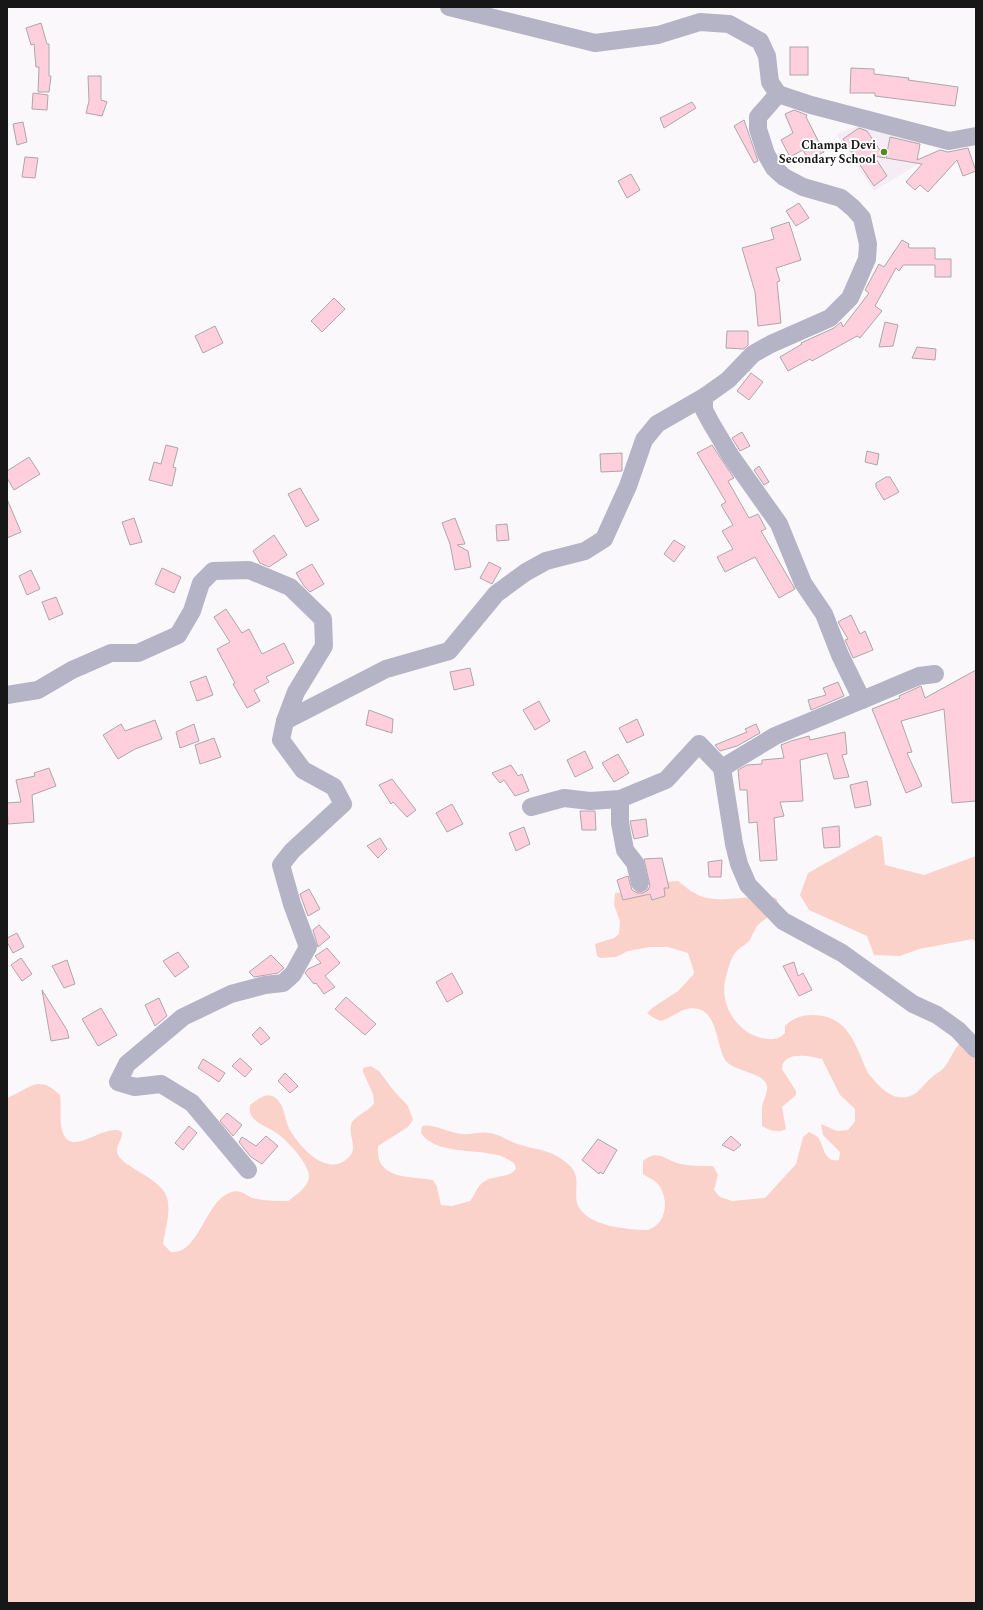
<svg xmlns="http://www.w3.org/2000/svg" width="983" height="1610" font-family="Spectral,serif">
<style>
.built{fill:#f5ecf5}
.green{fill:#fbd2ca}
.building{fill:#ffcfde;stroke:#aca7a8}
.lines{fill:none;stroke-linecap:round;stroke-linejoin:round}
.minor{stroke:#b5b3c6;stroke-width:18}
.poi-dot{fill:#558b24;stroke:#fff;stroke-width:1.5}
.labels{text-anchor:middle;stroke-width:4;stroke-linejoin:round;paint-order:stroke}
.poi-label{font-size:12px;font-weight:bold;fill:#181718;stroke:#fff;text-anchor:end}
</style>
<rect width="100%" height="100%" fill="#fbf8fb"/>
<polygon class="built" points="864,124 921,140 918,164 874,191 836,134"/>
<g class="green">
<polygon points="876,835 882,837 885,865 924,875 976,856 976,944 973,939 919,949 900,956 874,955 867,936 809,910 800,895 808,873"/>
<path d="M678,881C687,888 696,896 707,898C730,902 753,894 776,898L779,905C775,913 766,918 759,924C754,929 753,934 750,940C746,945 740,947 736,952C731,957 728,970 726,977C718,1003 737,1033 762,1038C771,1040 778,1040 785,1033V1026C793,1018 801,1015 812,1015C849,1015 855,1045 868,1073C880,1088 896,1106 916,1093C922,1088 926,1082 932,1077C937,1073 942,1071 946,1065C951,1058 953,1051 959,1044L976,1043V1603H7V1098C31,1088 38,1074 60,1095C62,1106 59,1119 62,1130C70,1161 105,1121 122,1132C123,1139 116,1145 117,1152C120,1168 166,1178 168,1202C170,1215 165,1231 163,1244L171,1252C198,1255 205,1203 229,1193C241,1187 247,1198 257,1199C268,1201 278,1201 288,1201C296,1195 307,1188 309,1178C311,1165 285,1138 275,1132C264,1125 247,1121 250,1105C256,1101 265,1093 272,1096C285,1101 284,1119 290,1130C300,1147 326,1177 347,1159C360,1148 348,1138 351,1125C353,1116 369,1112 374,1103L373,1094L363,1072V1068L371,1066L379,1071L393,1090L408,1106L413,1120L408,1127L378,1146C375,1180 409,1176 433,1180L437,1187L441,1205L452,1206L470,1201C476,1194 476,1186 485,1181C494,1175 512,1178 516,1168L514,1163C509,1160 503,1156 497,1155C475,1149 434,1154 421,1133L422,1126C432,1123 450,1133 462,1134C471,1135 480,1131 490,1133C498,1134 507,1140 515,1143C536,1151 552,1148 570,1166C581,1176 574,1190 577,1203C584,1226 628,1230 648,1230C666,1224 669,1202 660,1187C657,1181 649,1178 643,1174V1161C659,1148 665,1161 681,1164C691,1166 702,1166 713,1166L718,1175L714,1190L720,1197L732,1201L765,1198L796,1164L803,1137L809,1132L818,1137C824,1146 824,1163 839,1160L840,1152L823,1135L821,1124L837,1131L848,1130L855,1121V1109L840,1095L822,1059C812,1056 782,1050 782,1069L796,1091V1095L782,1107L786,1129C778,1134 769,1130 762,1126C762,1120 762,1113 762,1107C763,1100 768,1093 767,1086C764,1072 735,1072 726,1061C717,1050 718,1013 698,1009C683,1005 673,1018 661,1021L654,1018L647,1013L652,1008L678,991L693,975L694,972L688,953L668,947H650L628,951L616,957L600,958L597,956L595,944L614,938L619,934L620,921L614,905L615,893L641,890L663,882Z"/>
</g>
<g class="building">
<polygon points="41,23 47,44 49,44 49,76 51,76 49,92 38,92 39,67 36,67 34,44 31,45 26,28"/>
<rect x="790" y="47" width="18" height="28"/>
<polygon points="851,68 874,69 874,74 909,78 908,80 958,87 955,106 875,96 875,93 850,93"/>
<polygon points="88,76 101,76 101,100 107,102 102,116 86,113 89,101"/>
<polygon points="33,93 48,95 47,110 32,109"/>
<polygon points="692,102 696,108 664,128 660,118"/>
<polygon points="794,110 807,115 806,117 824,152 808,160 803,150 790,157 781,140 793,133 785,114"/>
<polygon points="744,120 758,161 754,163 734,126"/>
<polygon points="23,122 27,142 17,145 13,124"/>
<polygon points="859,128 867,131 885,158 874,156 887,176 874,186 843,139"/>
<polygon points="890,137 920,144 917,160 940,150 948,152 968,148 976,171 963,176 957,160 928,192 920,185 915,190 906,182 922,164 886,158"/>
<polygon points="25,157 38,158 35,178 22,177"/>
<polygon points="631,174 640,190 627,198 618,181"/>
<polygon points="799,203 809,218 796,226 786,211"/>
<polygon points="789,222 801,260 776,268 780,281 777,282 781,323 758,326 755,292 742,248 774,239 771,228"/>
<polygon points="902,240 909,244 908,247 910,248 935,248 935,259 951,259 951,277 935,277 935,265 903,265 899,271 896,268 875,306 882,311 860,338 857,336 812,361 810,359 788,371 780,357 802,344 801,343 834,328 841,322 843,327 869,293 865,290 879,264 884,267"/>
<polygon points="334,298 345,309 322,332 311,321"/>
<polygon points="885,322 898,325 893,346 879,347"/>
<polygon points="215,326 223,343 203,353 195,336"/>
<polygon points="727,331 748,331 748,345 744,349 726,348"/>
<polygon points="917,347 936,349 935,360 912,358"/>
<polygon points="751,373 763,382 749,400 737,391"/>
<polygon points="742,432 750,446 740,451 732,438"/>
<polygon points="166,445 178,448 173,467 176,468 172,486 149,480 154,462 161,464"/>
<polygon points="712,445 734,478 728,481 749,518 758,514 766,529 761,531 795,589 779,598 755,557 725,572 717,557 733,549 722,531 733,525 721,505 726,502 697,453"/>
<polygon points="867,451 879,454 877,465 865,462"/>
<polygon points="622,453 622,471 601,472 600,454"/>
<polygon points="29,457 40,474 14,490 7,478 7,471"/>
<polygon points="759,466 769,482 764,485 754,470"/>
<polygon points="886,477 890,477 899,492 884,500 876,487 876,483"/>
<polygon points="300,488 319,520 306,527 288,494"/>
<polygon points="7,499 21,532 7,538"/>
<polygon points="134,518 142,542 130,545 122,522"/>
<polygon points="455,518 465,544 457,545 468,551 471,567 455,570 450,544 442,523"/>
<polygon points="507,524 509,540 497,541 496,525"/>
<polygon points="274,535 287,555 269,567 260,563 253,551"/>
<polygon points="674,540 685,547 674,562 664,554"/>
<polygon points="489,562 501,568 492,584 480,578"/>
<polygon points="312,564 324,584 310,592 304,586 296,573"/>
<polygon points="162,568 181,577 174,593 155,584"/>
<polygon points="31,570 40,589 27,595 19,576"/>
<polygon points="56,597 63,614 49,620 42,602"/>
<polygon points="226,609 242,633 249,629 262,654 284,643 294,663 266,677 269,682 254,690 260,701 247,708 233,684 235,683 217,649 230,642 214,617"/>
<polygon points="851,615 860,634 865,631 873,650 853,658 845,640 848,639 838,622"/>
<polygon points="470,668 474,685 454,690 450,672"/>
<polygon points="976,670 976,801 952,803 944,709 901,721 912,752 907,753 922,786 906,793 872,709 900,698 899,696 921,686 925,698"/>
<polygon points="206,676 213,695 197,701 190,682"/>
<polygon points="838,682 844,696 811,710 808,700 826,695 823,688"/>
<polygon points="539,701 550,721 535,730 523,710"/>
<polygon points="369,710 393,719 392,733 366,725"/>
<polygon points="637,719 644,735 627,743 619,728"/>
<polygon points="155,720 162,739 135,749 118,759 103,735 121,724 125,731"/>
<polygon points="194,724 199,741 180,748 176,732"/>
<polygon points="756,724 760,733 737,746 720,751 715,745 747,732 745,729"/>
<polygon points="845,732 847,754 842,755 849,777 834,779 827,753 800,760 803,801 780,802 784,816 774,818 777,860 760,861 757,822 749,823 747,790 740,790 738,770 747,765 762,764 762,760 784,758 781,745 791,741 809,736 810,740"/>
<polygon points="214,738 221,757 200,764 195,745"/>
<polygon points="585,751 593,768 575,777 567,760"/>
<polygon points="618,754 629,773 614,782 602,763"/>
<polygon points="511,765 518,776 522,774 529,791 515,796 504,780 500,783 492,773"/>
<polygon points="49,768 56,786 32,795 34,822 8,824 7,803 21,802 16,780 35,776 34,773"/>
<polygon points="392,779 416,810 407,817 393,802 391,804 379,785"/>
<polygon points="867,781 871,805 855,808 850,785"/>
<polygon points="452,804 463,824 447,832 436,813"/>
<polygon points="580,811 595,811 596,830 582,830"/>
<polygon points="646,819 648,836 634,839 630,821"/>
<polygon points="839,826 840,847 824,848 822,828"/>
<polygon points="524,827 530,844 516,851 509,833"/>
<polygon points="380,838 387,849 378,858 367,846"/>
<polygon points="662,858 669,888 664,888 665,896 652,900 650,894 623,900 617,880 628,876 632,890 637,893 643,893 648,890 650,886 644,859"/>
<polygon points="722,860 721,877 709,877 708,862"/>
<polygon points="309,889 320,909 308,916 300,894"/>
<polygon points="319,925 330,937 318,947 313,930"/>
<polygon points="17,933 24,947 13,953 7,942 7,938"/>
<polygon points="327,948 340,963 325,976 335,987 324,994 316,983 314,984 305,973 308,969 321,963 315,956"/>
<polygon points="178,952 189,967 175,977 163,961"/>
<polygon points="271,955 284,968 278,973 254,977 249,972"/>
<polygon points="21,958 32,974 22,981 11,965"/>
<polygon points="67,960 75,984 64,988 52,966"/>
<polygon points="794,962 798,976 803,973 812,990 799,996 783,966"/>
<polygon points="452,973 463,993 447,1002 436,982"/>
<polygon points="42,990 67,1030 69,1038 51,1041"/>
<polygon points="346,997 376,1024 365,1035 335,1009"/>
<polygon points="159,998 167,1016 155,1026 145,1005"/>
<polygon points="101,1008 117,1035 98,1046 82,1019"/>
<polygon points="260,1027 270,1038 261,1045 252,1035"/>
<polygon points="240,1058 252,1069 245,1077 232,1066"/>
<polygon points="203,1059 225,1073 219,1082 198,1068"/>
<polygon points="285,1073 298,1086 290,1093 278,1081"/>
<polygon points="227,1113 242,1125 233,1136 220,1121"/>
<polygon points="189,1126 197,1133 183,1150 175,1143"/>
<polygon points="266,1136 278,1146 262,1164 251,1157 239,1142 242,1137 256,1146"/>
<polygon points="731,1136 741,1145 734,1151 722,1145"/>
<polygon points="598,1139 617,1150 603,1174 600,1172 599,1174 582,1160"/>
</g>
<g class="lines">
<g class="minor">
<polyline points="449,7 595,43 658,35 700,22 729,24 760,41 767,56 770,82 778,94 811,105 949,141 976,136"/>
<polyline points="704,397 704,410 711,423 730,455 779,524 803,583 824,614 840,655 862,700 919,676 935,674"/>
<polyline points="7,695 38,690 72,670 111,653 138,653 178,635 192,611 201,583 213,571 249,570 290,587 323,619 324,646 296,692 285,721 386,669 449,651 496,594 526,572 546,561 585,551 604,539 628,486 644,440 657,424 704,397 728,380 753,354 771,344 830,318 850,298 867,259 868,244 862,218 853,208 841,198 803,187 784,177 774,168 766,154 758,129 758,117 778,94"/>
<polyline points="862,700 775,736 722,768 734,844 739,864 748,885 783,921 842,953 913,1004 937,1015 958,1030 976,1049"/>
<polyline points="620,799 620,823 625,850 635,863 640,883"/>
<polyline points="531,807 564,798 590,801 620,799 666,780 699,744 722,768"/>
<polyline points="248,1170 192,1103 161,1084 135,1087 118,1082 127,1064 183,1017 231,994 265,985 283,983 293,974 308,947 292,904 281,865 292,851 343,804 334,787 303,770 281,740 285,721"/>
</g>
</g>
<circle class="poi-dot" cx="884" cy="152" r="4"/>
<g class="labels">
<g class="poi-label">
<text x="876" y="149">Champa Devi<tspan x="876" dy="14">Secondary School</tspan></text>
</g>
</g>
<rect width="983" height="1610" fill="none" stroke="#181718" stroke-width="16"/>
</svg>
